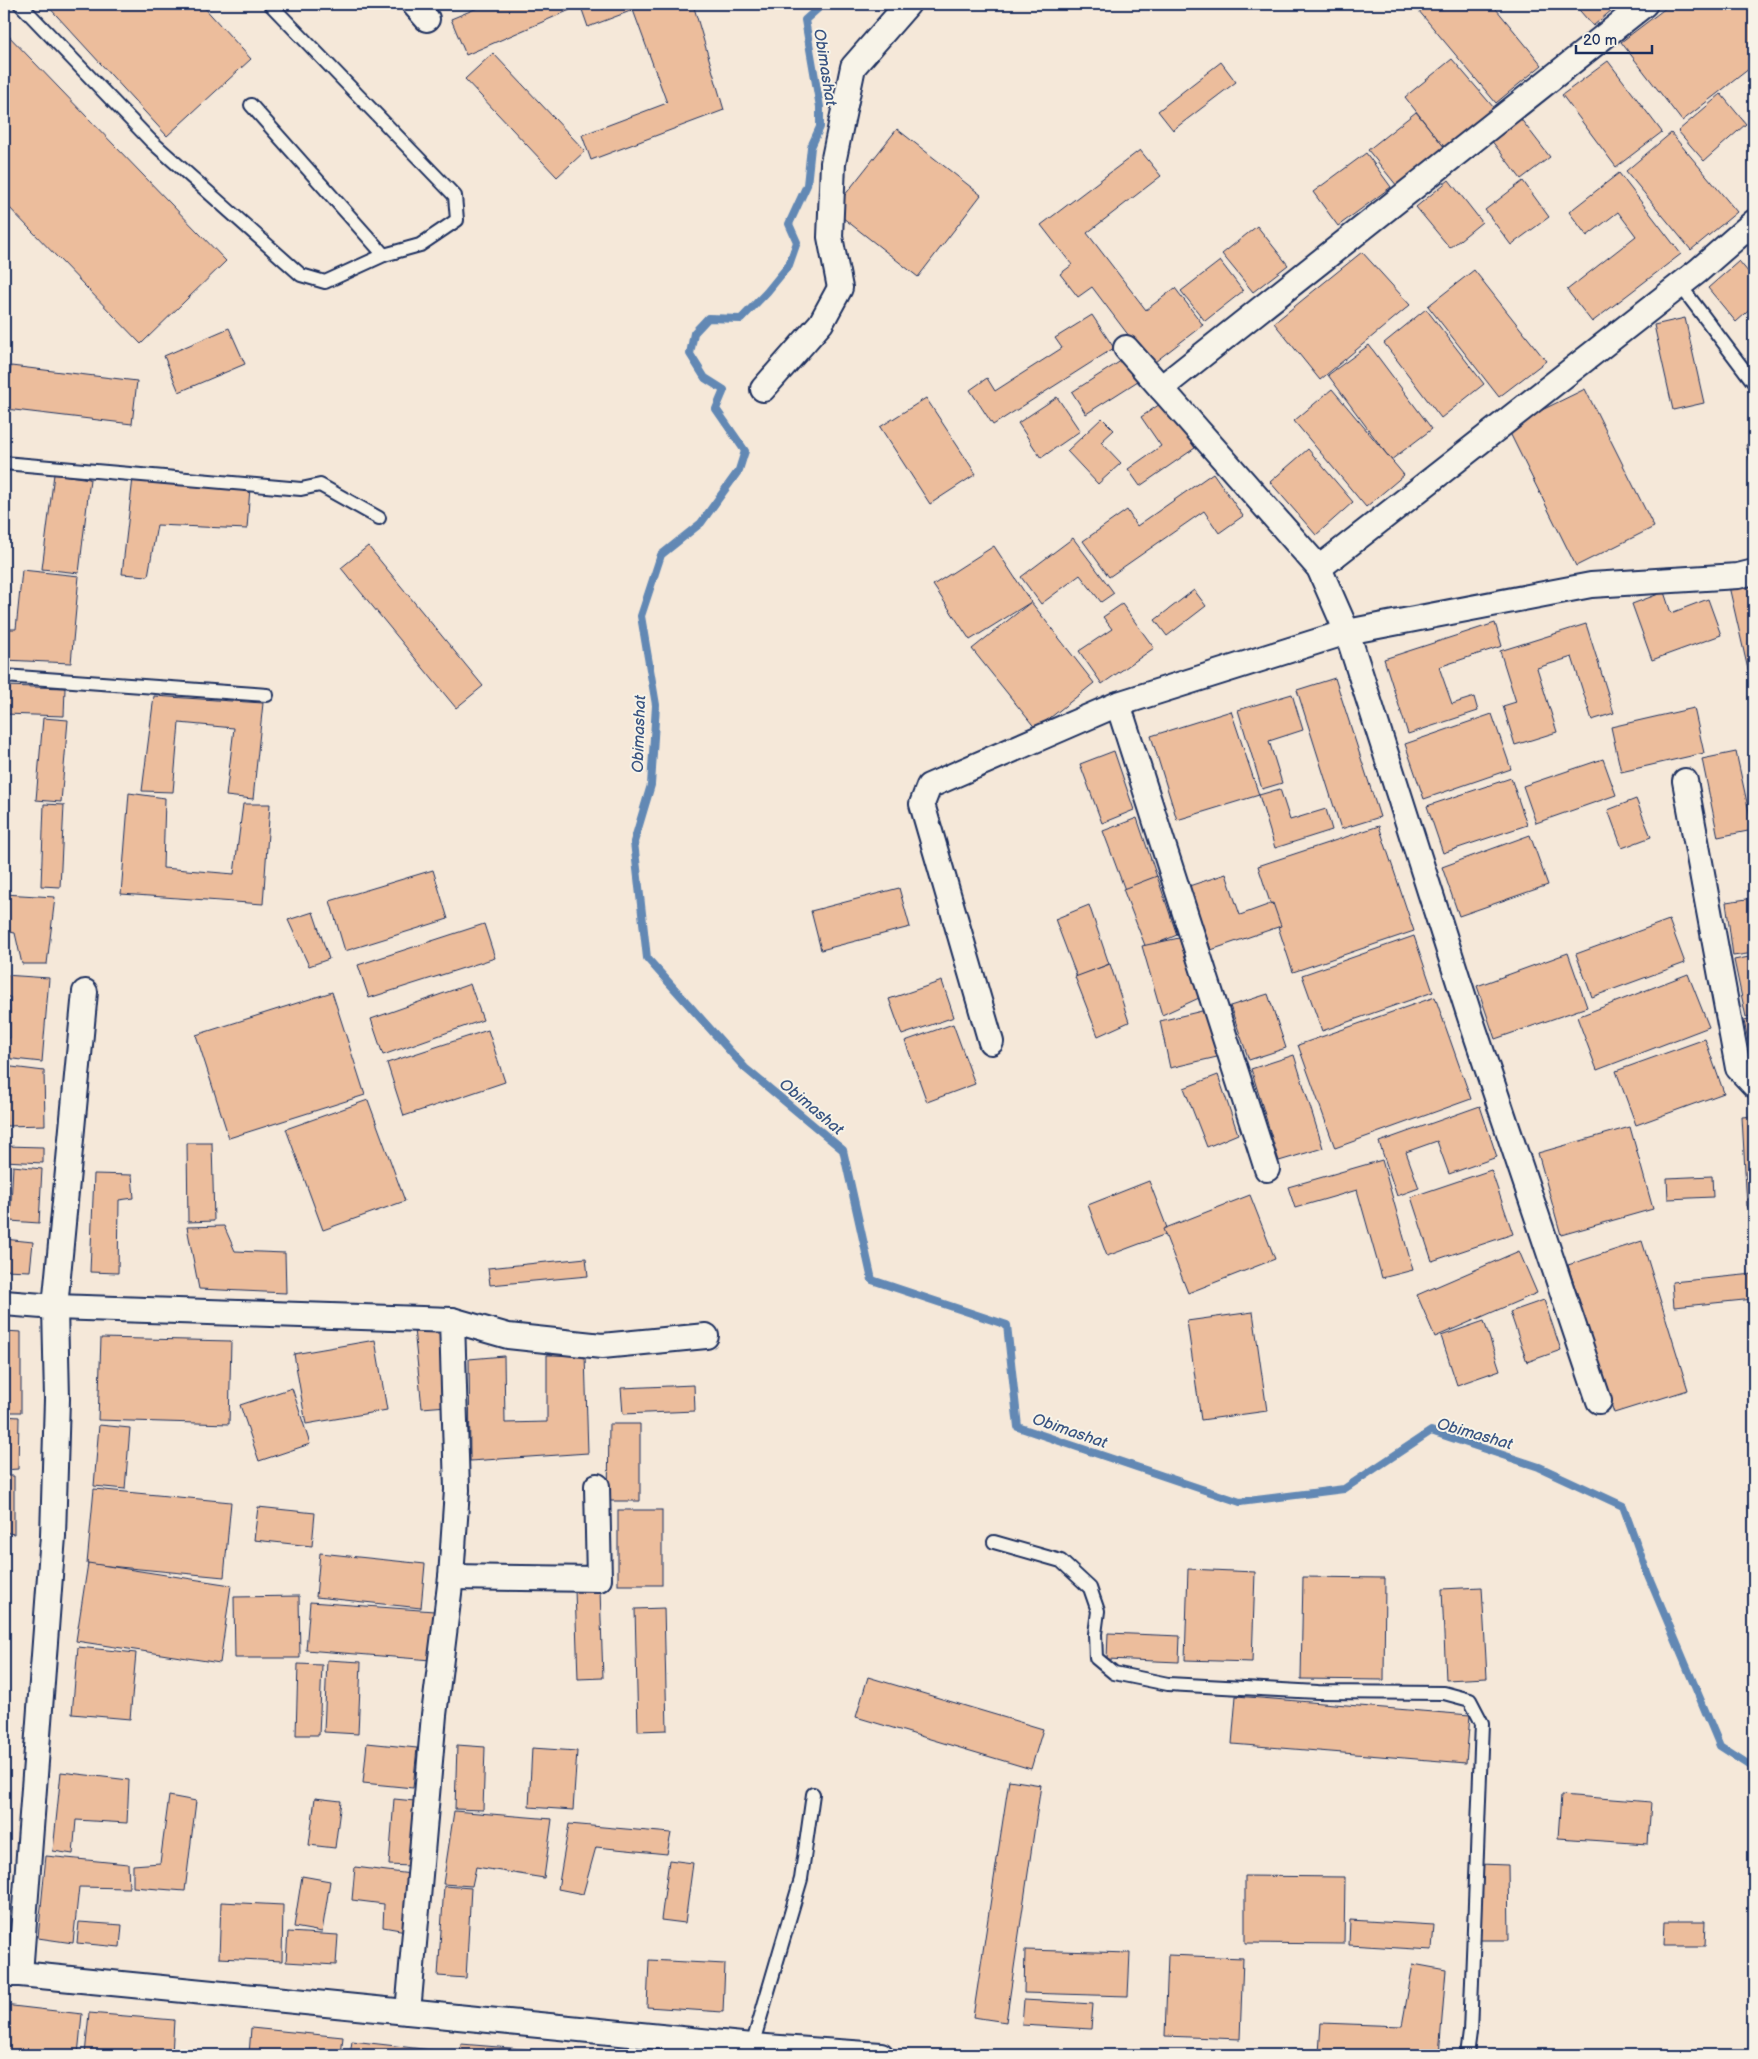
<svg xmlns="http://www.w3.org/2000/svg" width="1758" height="2059" font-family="'Balsamiq Sans',sans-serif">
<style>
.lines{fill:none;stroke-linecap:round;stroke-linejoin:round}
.stream{stroke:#6288b4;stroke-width:8}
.building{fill:#ecbd9c;stroke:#1b2f5e}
.lane-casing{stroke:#1b2f5e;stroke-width:16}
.street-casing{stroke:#1b2f5e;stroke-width:28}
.lane{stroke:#f7f3e8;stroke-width:12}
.street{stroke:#f7f3e8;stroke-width:24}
.labels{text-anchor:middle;stroke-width:4;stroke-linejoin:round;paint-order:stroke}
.water-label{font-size:16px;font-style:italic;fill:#395482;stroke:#f7f3e8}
</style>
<rect width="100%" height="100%" fill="#f5e8d9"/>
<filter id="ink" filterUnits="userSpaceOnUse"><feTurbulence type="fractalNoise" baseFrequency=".02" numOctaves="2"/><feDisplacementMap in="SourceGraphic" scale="10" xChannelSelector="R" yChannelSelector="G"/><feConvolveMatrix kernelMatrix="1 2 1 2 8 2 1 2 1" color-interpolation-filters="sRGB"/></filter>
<g filter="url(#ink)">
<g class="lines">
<polyline class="stream" points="823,4 805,20 820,107 820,127 811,147 807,185 789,224 797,242 789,265 767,292 741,319 708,318 694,333 690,354 705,378 724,390 716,409 745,451 739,470 701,523 661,555 641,616 656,705 651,785 634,842 647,958 745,1068 843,1150 872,1280 1007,1325 1018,1427 1240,1502 1344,1489 1431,1431 1539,1467 1623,1506 1648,1575 1720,1746 1754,1768"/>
</g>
<g class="building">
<polygon points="46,4 201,4 251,59 167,136"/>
<polygon points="487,4 568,4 570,10 466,55 451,19"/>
<polygon points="580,4 693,4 724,110 591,160 582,135 667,103 633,10 588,27"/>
<polygon points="1413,4 1492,4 1542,65 1496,103"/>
<polygon points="1574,4 1619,4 1593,26"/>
<polygon points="1671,4 1747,4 1754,14 1754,65 1682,121 1621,42"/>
<polygon points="4,31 226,261 141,344 4,202"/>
<polygon points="493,53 585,151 557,177 465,79"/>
<polygon points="1452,59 1494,108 1447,151 1405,97"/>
<polygon points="1608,61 1662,132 1616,167 1562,95"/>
<polygon points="1221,62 1236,82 1173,130 1158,111"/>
<polygon points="1721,94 1746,124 1704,161 1678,131"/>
<polygon points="1416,112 1445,148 1397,186 1368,150"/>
<polygon points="1520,118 1550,157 1521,179 1491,140"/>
<polygon points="897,129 981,195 918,277 833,210"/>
<polygon points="1671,133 1737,212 1691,250 1626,171"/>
<polygon points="1140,150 1161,176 1087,233 1146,310 1175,288 1203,325 1151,365 1092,287 1078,297 1060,274 1072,265 1041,225"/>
<polygon points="1366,153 1391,187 1338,226 1313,192"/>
<polygon points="1619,173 1681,254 1592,322 1567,290 1636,236 1618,212 1587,236 1569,212"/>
<polygon points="1449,180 1482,222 1450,248 1416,207"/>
<polygon points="1523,181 1549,217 1511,245 1485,210"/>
<polygon points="1257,226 1288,265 1253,292 1222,254"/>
<polygon points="1362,252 1410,305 1320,380 1274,323"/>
<polygon points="1220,261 1243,291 1205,321 1181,291"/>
<polygon points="1739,261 1754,279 1754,306 1736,322 1708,288"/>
<polygon points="1474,270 1546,361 1499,397 1428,306"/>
<polygon points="1426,309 1484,384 1441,418 1384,343"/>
<polygon points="1092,315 1114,348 993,425 970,390 987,378 995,391 1062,348 1055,338"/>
<polygon points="1685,318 1704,403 1673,410 1654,325"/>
<polygon points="229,328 245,364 179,392 164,356"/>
<polygon points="1369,345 1432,429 1391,460 1328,375"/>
<polygon points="1124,359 1138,381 1086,414 1072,392"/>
<polygon points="11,366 137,381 132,424 6,409"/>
<polygon points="1332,389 1404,475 1366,507 1294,421"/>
<polygon points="1585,389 1654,527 1576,566 1507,427"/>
<polygon points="1057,397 1080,431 1041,458 1018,423"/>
<polygon points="926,398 976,474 930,504 880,427"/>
<polygon points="1163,402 1195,448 1140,486 1128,469 1161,446 1141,417"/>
<polygon points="1102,418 1114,430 1101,442 1121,463 1098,484 1067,451"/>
<polygon points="1754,440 1754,477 1746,445"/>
<polygon points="1308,449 1353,502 1316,535 1270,482"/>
<polygon points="1213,473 1243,516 1219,533 1204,511 1109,577 1083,541 1127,510 1137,526"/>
<polygon points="54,474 90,479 79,573 42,569"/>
<polygon points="133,478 250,487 247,529 157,525 148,576 122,574"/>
<polygon points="1073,538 1114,593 1101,602 1080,575 1041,604 1021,577"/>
<polygon points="368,546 483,686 456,708 341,568"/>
<polygon points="994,546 1031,602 970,640 933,585"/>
<polygon points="22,570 79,576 71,663 4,660 4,629 16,629"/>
<polygon points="1754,577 1754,686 1752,687 1728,582"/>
<polygon points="1194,590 1206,606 1167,636 1155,620"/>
<polygon points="1664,592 1671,613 1708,599 1721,635 1652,660 1632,604"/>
<polygon points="1031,602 1094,683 1036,729 972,649"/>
<polygon points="1122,604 1154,648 1102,684 1079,651 1112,629 1103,617"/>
<polygon points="1495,623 1502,646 1439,667 1452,704 1474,697 1478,711 1408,734 1384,659"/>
<polygon points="1586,624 1614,713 1592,720 1572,657 1537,668 1557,732 1515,745 1503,706 1516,702 1500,651"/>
<polygon points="1335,678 1380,817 1341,829 1297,690"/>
<polygon points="4,686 65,688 64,716 4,714"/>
<polygon points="1292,694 1303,730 1269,741 1282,783 1262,789 1238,710"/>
<polygon points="154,696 263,703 253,799 226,796 234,728 179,723 173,792 142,791"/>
<polygon points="1694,708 1704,753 1621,772 1611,727"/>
<polygon points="1231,711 1259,795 1177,820 1151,736"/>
<polygon points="1492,714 1511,769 1424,799 1405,744"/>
<polygon points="43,718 68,720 61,802 36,800"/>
<polygon points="1114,751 1134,810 1102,823 1080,764"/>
<polygon points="1736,752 1753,830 1718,837 1702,759"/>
<polygon points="1603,759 1616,795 1536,823 1523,786"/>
<polygon points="1511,778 1527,825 1443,853 1427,806"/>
<polygon points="1280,789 1290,820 1326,809 1332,830 1275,848 1259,795"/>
<polygon points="129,793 165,798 163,868 234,874 243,804 270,804 263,904 121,894"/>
<polygon points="1636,799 1651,837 1622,848 1608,810"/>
<polygon points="44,804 64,805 60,887 41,886"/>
<polygon points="1137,818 1157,877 1125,890 1103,831"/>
<polygon points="1379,826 1414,931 1293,972 1258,866"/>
<polygon points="1530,835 1548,885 1459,916 1442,867"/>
<polygon points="433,870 448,919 345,951 330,901"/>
<polygon points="1226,874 1240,915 1273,903 1281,926 1211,950 1189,886"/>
<polygon points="1157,876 1177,935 1146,948 1123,889"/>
<polygon points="899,888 910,927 821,950 811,911"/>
<polygon points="4,894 55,897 47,964 22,964 15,933 4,931"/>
<polygon points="1754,898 1754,953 1733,956 1726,902"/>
<polygon points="1089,905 1109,964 1077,977 1055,919"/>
<polygon points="313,912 329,959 309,966 288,920"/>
<polygon points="1669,920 1685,963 1592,997 1576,954"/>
<polygon points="484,924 495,958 369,998 358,965"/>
<polygon points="1414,936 1433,992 1322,1031 1302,975"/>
<polygon points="1179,938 1199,998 1162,1015 1142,946"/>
<polygon points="1568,953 1587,1007 1495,1039 1477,986"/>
<polygon points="1754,956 1754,1016 1746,1017 1734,960"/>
<polygon points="1110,964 1129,1022 1098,1036 1075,977"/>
<polygon points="1688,974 1709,1027 1597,1070 1577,1017"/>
<polygon points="4,975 49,978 42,1062 4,1058 4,1038 10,1038 10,997 4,997"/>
<polygon points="942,981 954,1017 902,1035 889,999"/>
<polygon points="470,984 483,1020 383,1055 371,1019"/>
<polygon points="332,992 365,1095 229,1138 196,1035"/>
<polygon points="1268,994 1286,1048 1249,1060 1230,1006"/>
<polygon points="1435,997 1471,1099 1335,1148 1298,1045"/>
<polygon points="1206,1010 1217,1057 1170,1068 1160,1021"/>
<polygon points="1754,1019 1754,1069 1744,1021"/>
<polygon points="953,1024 975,1084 927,1102 905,1041"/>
<polygon points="488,1030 505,1082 404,1116 387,1063"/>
<polygon points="1705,1039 1724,1093 1636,1125 1616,1071"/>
<polygon points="1294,1055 1323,1148 1279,1161 1251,1069"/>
<polygon points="4,1066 44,1071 45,1125 6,1126"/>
<polygon points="1218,1075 1238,1134 1207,1147 1184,1088"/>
<polygon points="368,1100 405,1201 323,1230 286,1129"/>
<polygon points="1480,1106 1497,1157 1449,1174 1437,1141 1406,1152 1419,1188 1397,1196 1379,1142"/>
<polygon points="1754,1116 1754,1207 1747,1207 1742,1117"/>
<polygon points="1630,1127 1653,1209 1561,1235 1538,1153"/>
<polygon points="187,1143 212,1143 214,1221 188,1222"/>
<polygon points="4,1146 43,1147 43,1163 4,1161"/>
<polygon points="1382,1160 1413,1270 1382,1278 1357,1190 1295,1208 1288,1187"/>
<polygon points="13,1166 42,1169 39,1223 10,1221"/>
<polygon points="1491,1170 1513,1234 1432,1261 1411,1197"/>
<polygon points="94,1174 132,1175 134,1198 119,1200 118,1273 90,1272"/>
<polygon points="1712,1176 1713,1197 1668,1199 1667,1178"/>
<polygon points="1149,1181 1169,1233 1107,1256 1088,1205"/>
<polygon points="1250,1195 1275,1259 1188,1293 1163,1229"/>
<polygon points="224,1226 235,1251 285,1253 286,1293 199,1289 187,1227"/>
<polygon points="4,1239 33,1242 30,1271 4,1270"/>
<polygon points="1642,1241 1688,1390 1614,1413 1568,1265"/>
<polygon points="1519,1251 1537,1293 1435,1337 1417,1295"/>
<polygon points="586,1258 588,1276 490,1285 488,1268"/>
<polygon points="1754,1274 1754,1299 1674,1307 1672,1282"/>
<polygon points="1544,1300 1561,1350 1527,1362 1510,1312"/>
<polygon points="1253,1312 1267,1411 1201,1420 1187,1321"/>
<polygon points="1484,1321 1500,1370 1457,1385 1441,1336"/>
<polygon points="440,1326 447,1406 422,1408 414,1329"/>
<polygon points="4,1331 21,1332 21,1412 4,1412"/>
<polygon points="101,1338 231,1341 229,1424 98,1420"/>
<polygon points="375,1340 387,1410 306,1424 294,1354"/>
<polygon points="547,1355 585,1355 588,1453 470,1461 469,1359 504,1356 505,1423 547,1422"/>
<polygon points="694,1385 695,1411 623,1414 621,1388"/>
<polygon points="292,1388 310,1444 259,1461 240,1405"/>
<polygon points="4,1416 19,1417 18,1469 4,1470"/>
<polygon points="609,1424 640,1424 640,1501 608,1501"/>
<polygon points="99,1425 130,1428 125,1489 94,1486"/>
<polygon points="4,1476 14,1476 14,1534 4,1532"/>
<polygon points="94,1489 231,1502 224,1577 87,1564"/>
<polygon points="258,1507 315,1513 312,1546 254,1540"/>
<rect x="618" y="1510" width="44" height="75"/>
<polygon points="4,1534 6,1534 7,1598 4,1598"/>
<polygon points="320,1553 425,1564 421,1608 316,1597"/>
<polygon points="88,1563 231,1585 220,1663 76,1641"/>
<polygon points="1188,1569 1255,1572 1252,1662 1185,1660"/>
<polygon points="1303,1577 1385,1578 1384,1680 1301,1679"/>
<polygon points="1482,1587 1487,1678 1446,1680 1442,1589"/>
<polygon points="575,1590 600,1590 603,1678 578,1679"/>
<polygon points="299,1596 300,1658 235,1658 234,1597"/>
<polygon points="310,1602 434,1611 431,1660 306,1650"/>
<polygon points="664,1608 667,1730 638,1731 635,1609"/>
<polygon points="1108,1633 1180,1636 1179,1662 1107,1659"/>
<polygon points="78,1647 136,1653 130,1719 72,1714"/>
<polygon points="327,1660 361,1662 358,1734 324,1732"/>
<polygon points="298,1664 322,1665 319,1735 296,1735"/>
<polygon points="868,1677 1043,1729 1031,1769 856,1717"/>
<polygon points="1236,1696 1470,1715 1466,1763 1232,1744"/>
<polygon points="367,1743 417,1748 413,1788 363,1783"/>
<polygon points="457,1745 485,1747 483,1810 455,1809"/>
<polygon points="532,1748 577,1751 573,1810 529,1807"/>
<polygon points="61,1772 129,1780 127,1823 76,1820 73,1854 53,1851"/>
<polygon points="1009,1780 1041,1785 1006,2022 973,2017"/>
<polygon points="1561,1795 1651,1802 1648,1844 1558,1838"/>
<polygon points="169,1796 196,1801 185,1891 133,1887 133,1865 160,1863"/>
<polygon points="315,1798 341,1801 335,1848 309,1845"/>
<polygon points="394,1799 415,1801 410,1866 389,1865"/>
<polygon points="454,1811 552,1819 544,1878 476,1867 472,1886 443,1884"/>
<polygon points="569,1824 671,1833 667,1854 596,1847 583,1894 558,1889"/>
<polygon points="46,1856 128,1864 129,1888 79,1887 73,1943 38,1938"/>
<polygon points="669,1860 693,1863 685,1923 661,1920"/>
<polygon points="1479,1864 1508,1865 1509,1940 1479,1940"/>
<polygon points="355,1867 411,1874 406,1931 383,1927 384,1904 352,1900"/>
<polygon points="302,1876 330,1881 322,1932 294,1927"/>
<polygon points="1245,1876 1345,1877 1344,1944 1245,1943"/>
<polygon points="444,1886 471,1888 466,1978 438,1976"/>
<polygon points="221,1902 283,1905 282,1961 219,1958"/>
<polygon points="1350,1920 1434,1925 1432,1950 1349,1945"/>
<polygon points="1665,1921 1706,1921 1705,1946 1664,1946"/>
<polygon points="79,1922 122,1925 120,1947 77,1943"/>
<polygon points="288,1932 338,1935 336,1965 286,1962"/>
<polygon points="1025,1950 1130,1953 1128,1996 1024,1993"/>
<polygon points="1168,1955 1243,1958 1240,2039 1165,2036"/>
<polygon points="649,1960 725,1964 723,2012 647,2007"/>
<polygon points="1413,1964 1446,1970 1439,2055 1319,2054 1321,2023 1402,2026"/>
<polygon points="1024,2000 1093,2004 1091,2029 1022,2025"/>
<polygon points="4,2005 82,2014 78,2055 4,2055"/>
<polygon points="89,2013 174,2020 172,2055 85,2055"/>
<polygon points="251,2028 343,2037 341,2055 249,2055"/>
<polygon points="352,2041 458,2053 458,2055 350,2055"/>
<polygon points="461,2044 535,2050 535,2055 460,2055"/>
<polygon points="546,2050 578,2055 545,2055"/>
</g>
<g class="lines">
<g class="lane-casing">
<g id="lane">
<polyline points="20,4 151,141 301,275 325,282 384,255 420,245 457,220 455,196 270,4"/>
<polyline points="251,105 384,255"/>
<polyline points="1680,285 1754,383"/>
<polyline points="4,463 301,489 320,485 379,518"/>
<polyline points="4,676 267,695"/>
<polyline points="994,1542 1061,1561 1090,1588 1098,1611 1095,1634 1096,1658 1114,1673 1168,1684 1318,1692 1444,1693 1470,1700 1482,1723 1470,2032 1467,2055"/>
<polyline points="752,2046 801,1879 813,1794"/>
</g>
</g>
<g class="street-casing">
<g id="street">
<polyline points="414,4 427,19"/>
<polyline points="1126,348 1161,388"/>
<polyline points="763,389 821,323 840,288 830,237 833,163 853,67 908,4"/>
<polyline points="1319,568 1698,271 1754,222"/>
<polyline points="1118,704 1267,1169"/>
<polyline points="1685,781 1738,1068 1754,1085"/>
<polyline points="991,1042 922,804 929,786 1118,704 1347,632 1591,585 1738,576 1754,572"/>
<polyline points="4,1303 55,1307 452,1320 457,1490 451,1577 434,1715 408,2012"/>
<polyline points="452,1320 508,1336 602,1346 706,1336"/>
<polyline points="1599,1401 1470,1017 1347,632 1319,568 1161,388 1645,4"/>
<polyline points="451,1577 599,1579 597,1486"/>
<polyline points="4,1974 20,1974 53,1536 57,1399 55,1307 85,992"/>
<polyline points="20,1974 752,2046 881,2055"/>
</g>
</g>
<use href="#lane" class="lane"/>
<use href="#street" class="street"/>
</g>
</g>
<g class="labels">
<g class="water-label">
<text transform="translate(826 67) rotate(81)" y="6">Obimashat</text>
<text transform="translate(638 734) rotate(-88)" y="6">Obimashat</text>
<text transform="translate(812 1106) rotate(40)" y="6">Obimashat</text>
<text transform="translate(1070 1430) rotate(19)" y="6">Obimashat</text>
<text transform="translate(1475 1433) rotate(16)" y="6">Obimashat</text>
</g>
</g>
<rect width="1758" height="2059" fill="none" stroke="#f7f3e8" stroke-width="20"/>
<rect x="10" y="10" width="1738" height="2039" fill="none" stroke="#1b2f5e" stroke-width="2" filter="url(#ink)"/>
<path d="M1576 45v8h76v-8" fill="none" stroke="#1b2f5e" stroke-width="2.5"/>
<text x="1583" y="45" font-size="15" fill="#1b2f5e" stroke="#f7f3e8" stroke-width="4" paint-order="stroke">20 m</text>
</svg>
